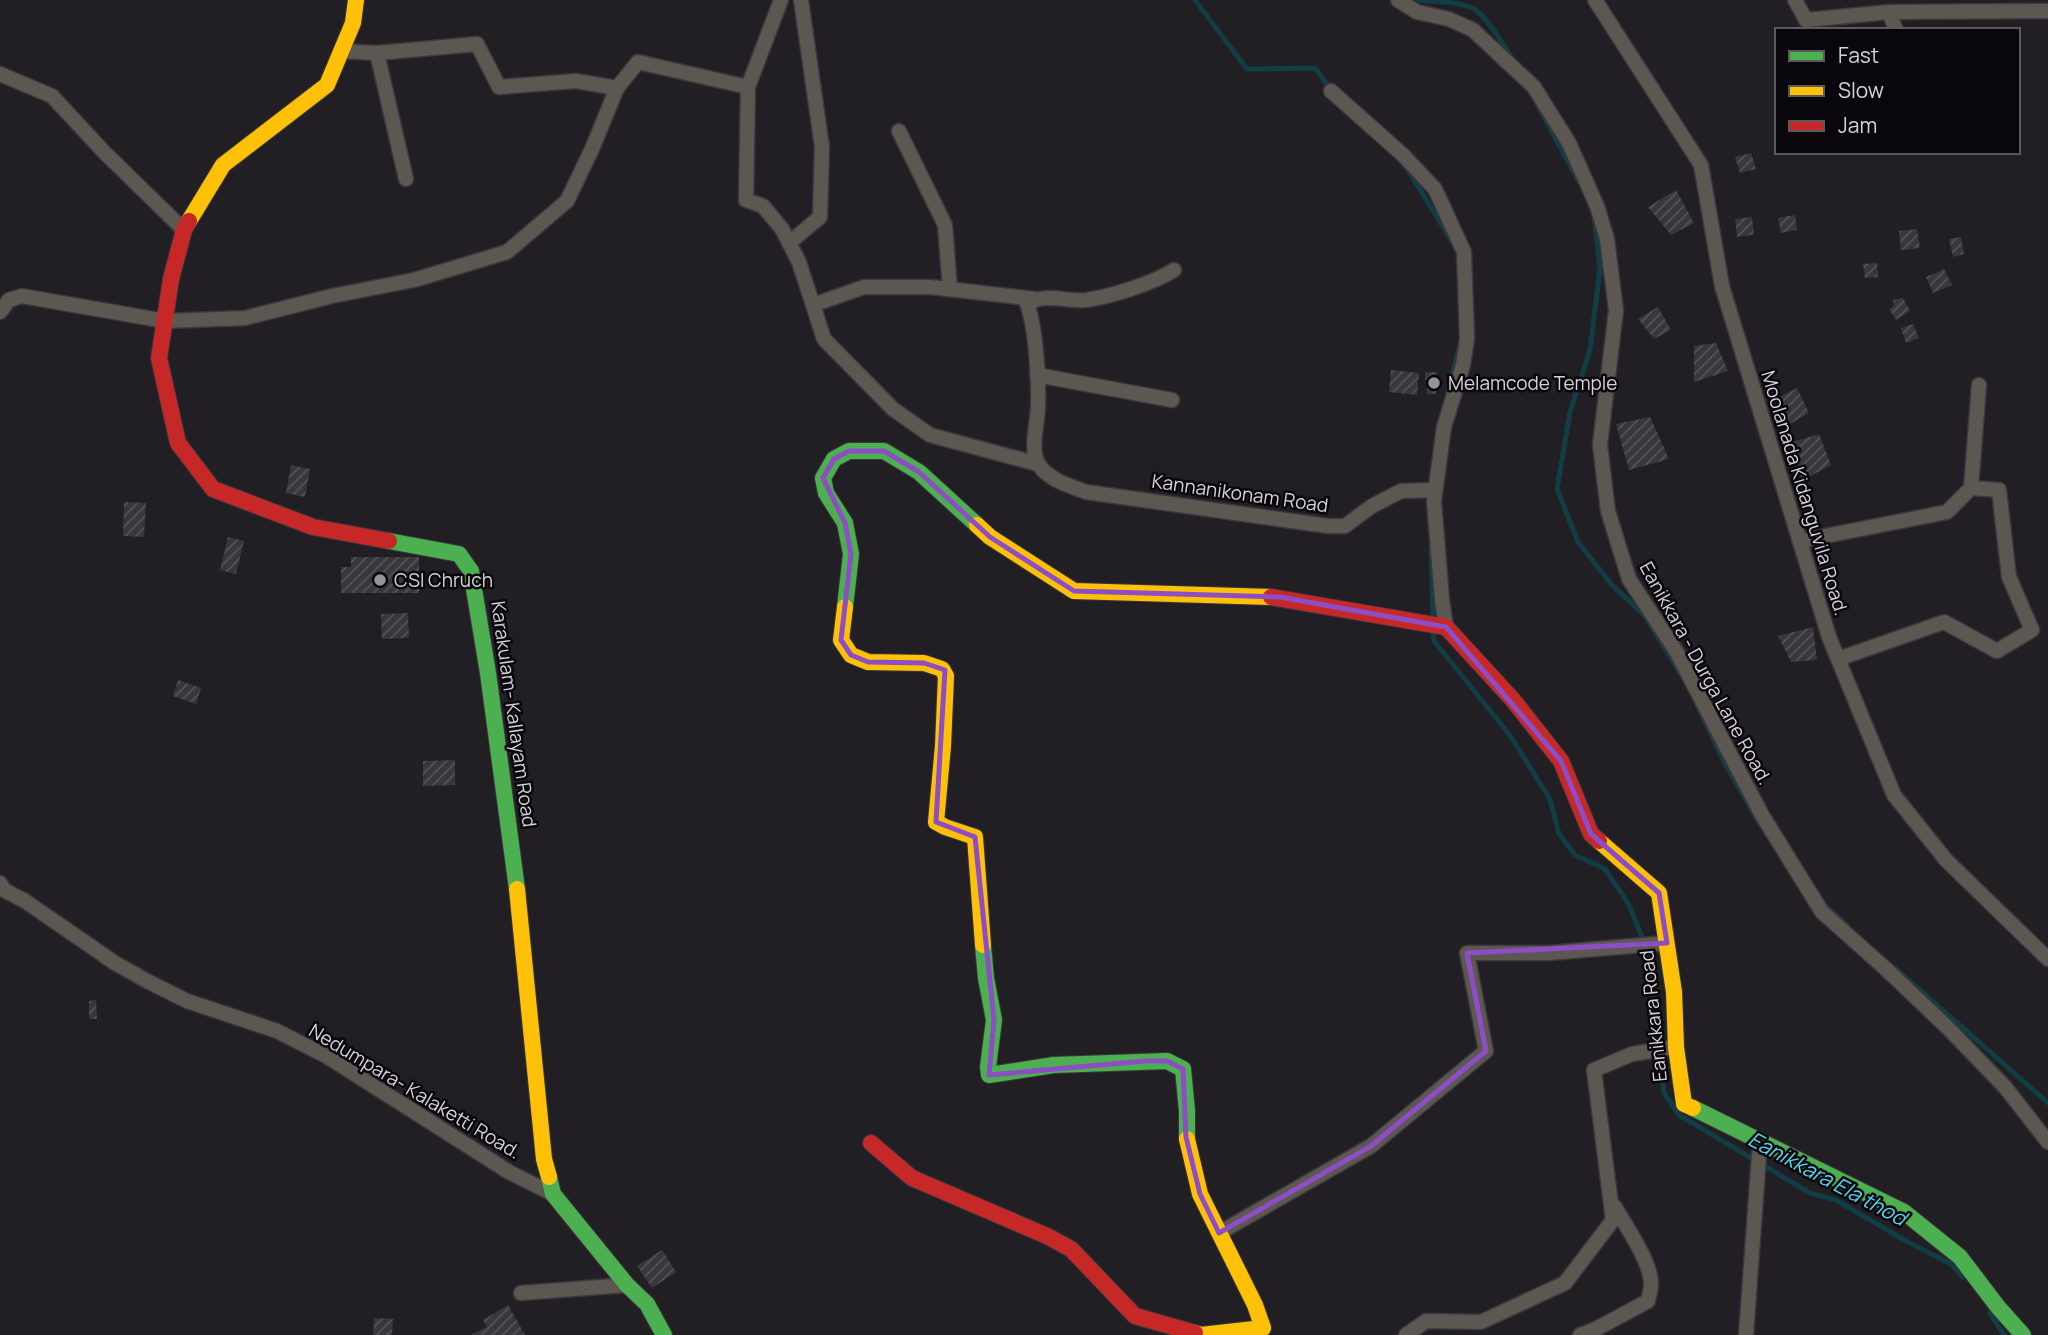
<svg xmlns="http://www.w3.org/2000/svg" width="2048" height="1335" font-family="Manrope,sans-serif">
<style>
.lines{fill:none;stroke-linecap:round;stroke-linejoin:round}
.stream{stroke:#113e45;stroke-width:5}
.building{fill:url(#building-hatch)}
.street-casing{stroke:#3a383c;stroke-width:17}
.fast-casing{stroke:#3a383c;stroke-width:18}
.slow-casing{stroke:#3a383c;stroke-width:18}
.jam-casing{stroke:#3a383c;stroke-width:18}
.street{stroke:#5c5751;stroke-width:14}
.fast{stroke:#4caf50;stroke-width:16}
.slow{stroke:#ffc107;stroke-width:16}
.jam{stroke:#c62828;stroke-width:16}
.marked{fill:none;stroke:#8d4dc4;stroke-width:5;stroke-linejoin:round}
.poi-dot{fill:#96939a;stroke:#09070c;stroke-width:2.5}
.labels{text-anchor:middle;stroke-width:5;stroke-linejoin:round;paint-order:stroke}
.poi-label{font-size:19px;fill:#d5d2d9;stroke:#09070c;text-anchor:start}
.street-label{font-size:19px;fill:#d5d2d9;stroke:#09070c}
.water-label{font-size:21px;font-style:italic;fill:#51d6e8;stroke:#09070c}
</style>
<defs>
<pattern id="building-hatch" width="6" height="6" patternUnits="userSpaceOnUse" patternTransform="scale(1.75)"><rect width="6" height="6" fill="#39373c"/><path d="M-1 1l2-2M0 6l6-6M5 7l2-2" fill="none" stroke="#555358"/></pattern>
</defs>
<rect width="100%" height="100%" fill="#211e24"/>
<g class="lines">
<g class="stream">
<polyline points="1195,0 1247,69 1315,68 1331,90"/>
<path d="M1419,0C1435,2 1459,1 1474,9C1486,16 1507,49 1514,62"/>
<polyline points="1537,104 1579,182"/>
<polyline points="1406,167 1456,248"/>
<polyline points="1594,216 1600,269 1590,350 1570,412 1557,489 1578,542 1612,585 1645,616 1683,678"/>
<polyline points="1447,395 1460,344"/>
<polyline points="1431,547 1433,621"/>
<polyline points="1433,631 1434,641 1509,734 1550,799 1559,834 1575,855 1605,869 1628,903 1647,949 1664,1093 1679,1115 1810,1193 1836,1200 1906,1241 1951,1264 1963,1277"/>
<polyline points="1697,705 1724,762 1761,826"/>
<polyline points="1824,904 1848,926"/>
<polyline points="1895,968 2048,1103"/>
<polyline points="1990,1313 2004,1335"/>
</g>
</g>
<g class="building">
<polygon points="1751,153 1756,169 1740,173 1735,157"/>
<polygon points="1676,190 1694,223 1671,235 1648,207"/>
<polygon points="1795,215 1797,230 1781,233 1778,218"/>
<polygon points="1752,217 1754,235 1737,237 1735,219"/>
<polygon points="1917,229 1920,248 1901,250 1899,231"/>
<polygon points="1961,237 1964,254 1953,257 1949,239"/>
<polygon points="1877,263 1878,277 1865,278 1863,264"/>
<polygon points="1944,269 1952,285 1933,293 1926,277"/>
<polygon points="1903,298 1910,311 1896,320 1889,309 1894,306 1893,300"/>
<polygon points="1658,307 1671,330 1654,339 1638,319"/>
<polygon points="1913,324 1919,338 1906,343 1901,328"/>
<polygon points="1716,343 1728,371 1694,382 1694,346"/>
<polygon points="1391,370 1419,373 1417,395 1389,392"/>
<polygon points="1425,372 1437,372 1436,394 1427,394 1427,387 1431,387 1431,380 1425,380"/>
<polygon points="1797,388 1809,413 1786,426 1776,399"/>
<polygon points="1650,417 1669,459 1629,470 1616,424"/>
<polygon points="1819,434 1831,465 1801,481 1793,442"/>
<polygon points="291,465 310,469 305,497 286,493"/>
<polygon points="124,502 146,503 144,537 123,536"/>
<polygon points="228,537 244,541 236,574 220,570"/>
<polygon points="351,557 419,557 419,593 341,593 341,567 351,567"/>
<polygon points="408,613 409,638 382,639 381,614"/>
<polygon points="1813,627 1817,660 1791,662 1778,636"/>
<polygon points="178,680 201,688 196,704 173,696"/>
<polygon points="455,760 455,785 423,786 423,761"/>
<polygon points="96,1000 97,1019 89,1019 89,1001"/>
<polygon points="662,1250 676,1272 652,1288 637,1266"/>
<polygon points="508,1305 525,1335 471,1335 487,1327 483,1320"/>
<polygon points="374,1318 393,1319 392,1335 373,1335"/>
</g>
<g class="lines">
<g class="street-casing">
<g id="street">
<polyline points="781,0 748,87 746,200 763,206 782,229 799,262 824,339 893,409 930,435 1038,464"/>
<polyline points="1398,0 1417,12 1449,19 1473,30 1534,87 1569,143 1597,206 1607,239 1616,310 1600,445 1608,511 1629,579 1676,651 1762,815 1822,912 1886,969 1949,1029 2005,1087 2048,1142"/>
<polyline points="1595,0 1701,165 1722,286 1829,637 1894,795 1946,860 2048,959"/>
<polyline points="1795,0 1806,20 1889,12"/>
<polyline points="1896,30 1889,12 2048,11"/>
<polyline points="341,51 377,53 477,44 499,87 576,81 617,88 638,62 748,87"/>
<polyline points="377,53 406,179"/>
<polyline points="0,74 52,96 104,152 184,230"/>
<polyline points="1331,91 1403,155 1435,189 1464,252 1467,339 1463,365 1444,427 1434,501 1442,600 1446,627"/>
<polyline points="899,131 945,225 950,289"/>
<polyline points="789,243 820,217 822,147 801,0"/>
<path d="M1174,270C1154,283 1109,297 1086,300C1065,302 1046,292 1027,304C1036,327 1039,381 1038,406C1038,423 1029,450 1039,465C1049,480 1070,486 1086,492L1328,526H1345L1372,506L1401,491L1435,490"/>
<polyline points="813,305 864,287 930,287 1035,299"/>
<polyline points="0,312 9,300 22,296 165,321 245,318 332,296 414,280 507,252 567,201 592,149 617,88"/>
<polyline points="1037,375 1172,400"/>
<polyline points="1800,541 1947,512 1971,488 1979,385"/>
<polyline points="1838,659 1944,622 1997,651 2032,630 2009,577 1999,490 1971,488"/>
<polyline points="0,883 4,890 25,901 115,963 147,981 187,1001 277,1031 328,1057 509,1172 553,1194"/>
<polyline points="1219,1233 1371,1146 1486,1051 1467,953 1549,953 1667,943"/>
<polyline points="521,1293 627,1285"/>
<polyline points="1406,1335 1426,1321 1481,1322 1565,1283 1613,1220 1594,1070 1632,1054 1676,1047"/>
<path d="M1580,1335L1596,1329L1648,1301C1649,1296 1651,1289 1651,1284C1652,1264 1625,1224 1614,1206"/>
<polyline points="1746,1335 1760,1142"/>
</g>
</g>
<g class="fast-casing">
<g id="fast">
<polyline points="389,541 459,554 471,571 488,673 517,889"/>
<polyline points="845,607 851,554 845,523 826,493 823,478 834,459 849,451 884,451 919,472 977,525"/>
<polyline points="983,945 986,978 994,1020 988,1067 989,1075 1054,1065 1167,1061 1183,1069 1187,1111 1187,1139"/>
<polyline points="1693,1108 1904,1212 1960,1257 1998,1307 2023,1335"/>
<polyline points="549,1177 553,1194 627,1285 647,1304 664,1335"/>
</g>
</g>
<g class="slow-casing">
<g id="slow">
<polyline points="189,221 223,165 327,85 353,23 356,0"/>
<polyline points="977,525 990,537 1074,591 1271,597"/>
<polyline points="845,607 841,640 851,655 868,662 924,663 942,669 946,676 943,746 936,822 945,827 975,837 983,945"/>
<polyline points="1599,841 1659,893 1674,992 1676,1047 1684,1104 1693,1108"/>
<polyline points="517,889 544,1159 549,1177"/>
<polyline points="1187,1139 1200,1194 1255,1305 1263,1328 1201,1335 1195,1333"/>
</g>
</g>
<g class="jam-casing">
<g id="jam">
<polyline points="189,221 184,230 171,279 159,358 178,443 213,489 313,527 389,541"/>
<polyline points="1271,597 1446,627 1513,700 1561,761 1591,834 1599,841"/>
<polyline points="871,1143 912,1178 1047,1236 1071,1249 1135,1316 1195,1333"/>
</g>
</g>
<use href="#street" class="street"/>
<use href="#fast" class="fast"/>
<use href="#slow" class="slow"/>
<use href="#jam" class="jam"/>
</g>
<path class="marked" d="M849,451H884L919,472L990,537L1074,591L1280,597L1446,627L1561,761L1591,834L1659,893L1667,943L1467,953L1486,1051L1371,1146L1219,1233L1200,1194L1186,1137L1183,1069L1167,1061H1145L989,1075L994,1020L975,837L936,822L945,670L924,663L868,662L851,655L841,640L851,554L845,523L823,478L834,459Z"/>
<g class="poi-dot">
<circle cx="1434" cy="383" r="7"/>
<circle cx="380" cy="580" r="7"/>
</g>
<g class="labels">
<g class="poi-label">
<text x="1448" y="390">Melamcode Temple</text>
<text x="394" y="587">CSI Chruch</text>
</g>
<g class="street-label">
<text transform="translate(1240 493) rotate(8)" y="7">Kannanikonam Road</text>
<text transform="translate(1805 493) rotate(73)" y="7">Moolanada Kidanguvila Road.</text>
<text transform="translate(1706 673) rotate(61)" y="7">Eanikkara - Durga Lane Road.</text>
<text transform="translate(514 714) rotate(82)" y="7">Karakulam- Kallayam Road</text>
<text transform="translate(1653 1016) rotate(-96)" y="7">Eanikkara Road</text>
<text transform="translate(415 1091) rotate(31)" y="7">Nedumpara- Kalaketti Road.</text>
</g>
<g class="water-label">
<text transform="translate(1827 1179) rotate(28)" y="7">Eanikkara Ela thod</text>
</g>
</g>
<rect x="1775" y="28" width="245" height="126" fill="#09070c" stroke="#5b585e" stroke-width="2"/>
<rect x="1789" y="51" width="35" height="10" fill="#4caf50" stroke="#5b585e" stroke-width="2"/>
<text x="1838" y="63" font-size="21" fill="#d5d2d9">Fast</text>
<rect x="1789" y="86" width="35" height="10" fill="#ffc107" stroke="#5b585e" stroke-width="2"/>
<text x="1838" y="98" font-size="21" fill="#d5d2d9">Slow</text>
<rect x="1789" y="121" width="35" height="10" fill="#c62828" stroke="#5b585e" stroke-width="2"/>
<text x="1838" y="133" font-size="21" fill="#d5d2d9">Jam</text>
</svg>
